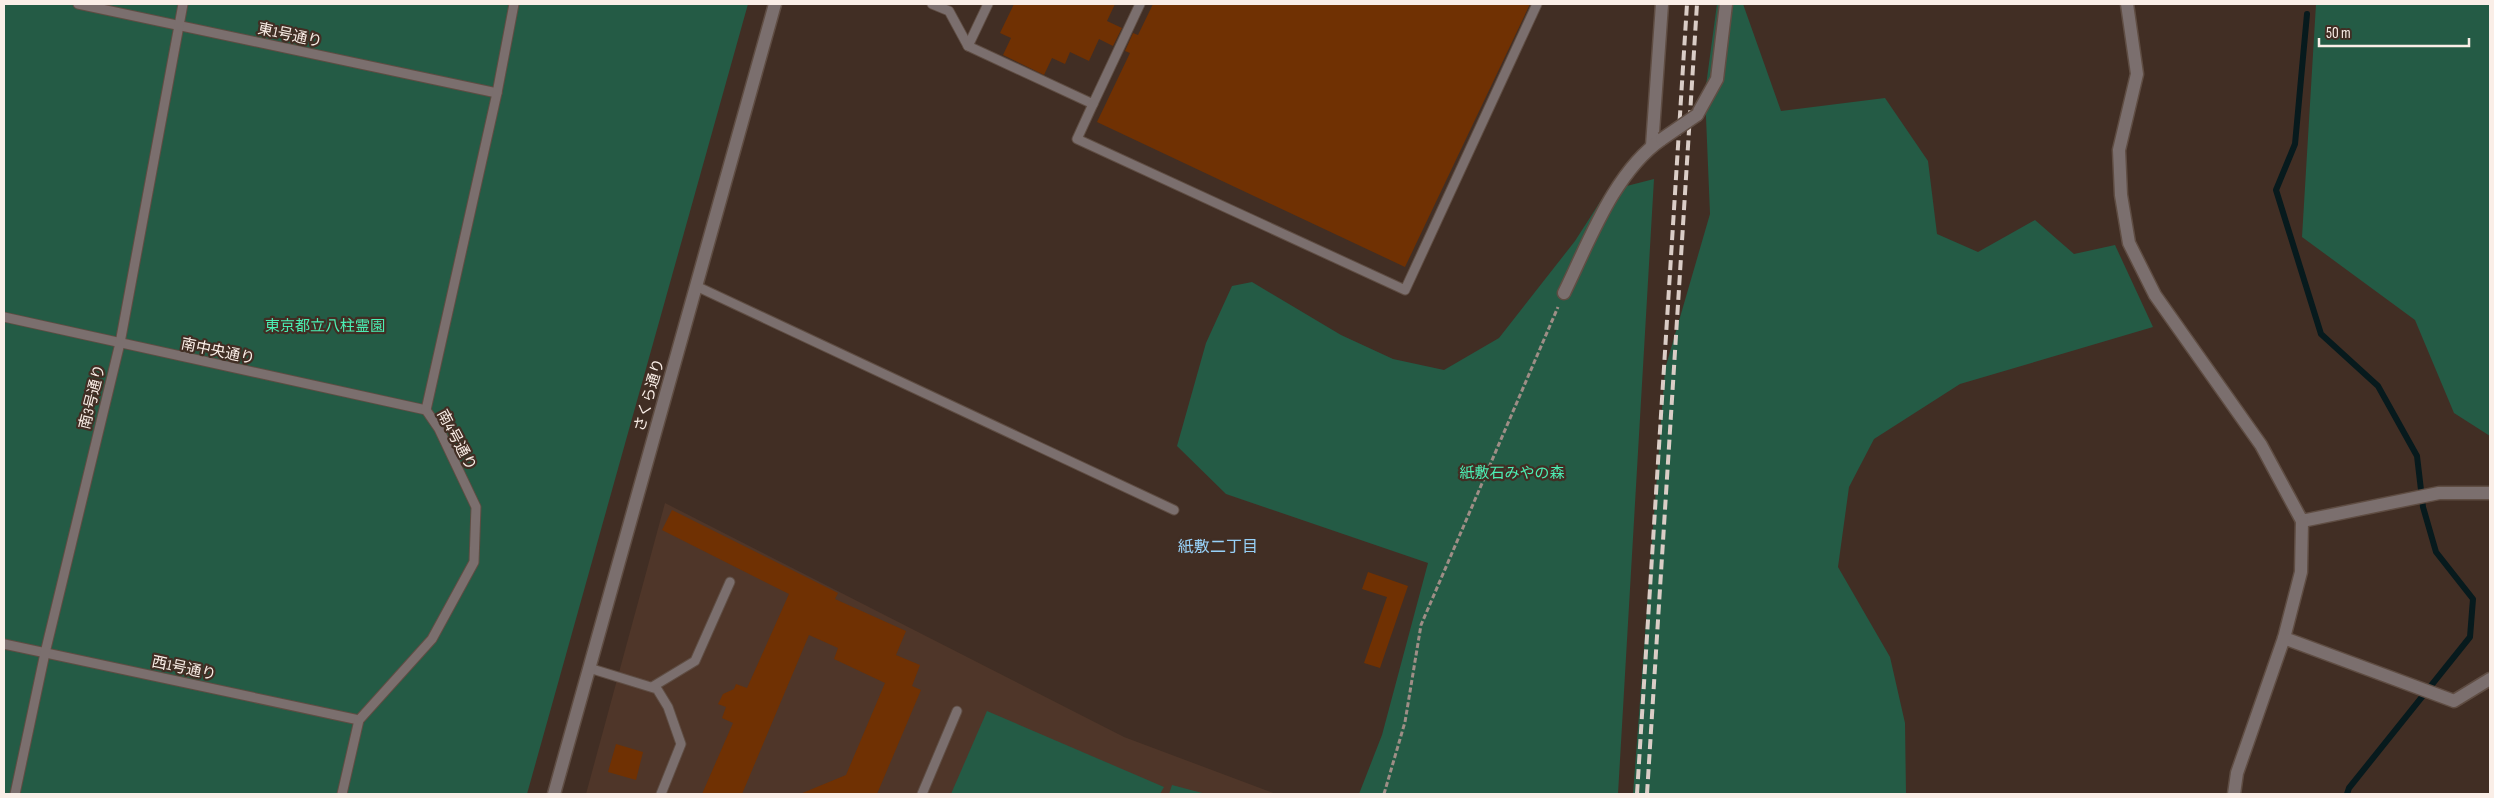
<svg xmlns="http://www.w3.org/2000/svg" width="2494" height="798" font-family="'Sofia Sans Condensed','Noto Sans JP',sans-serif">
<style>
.built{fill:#4f3629}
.green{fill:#245b45}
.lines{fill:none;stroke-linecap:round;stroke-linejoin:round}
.stream{stroke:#071a1d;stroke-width:6}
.building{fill:#703103}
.service-casing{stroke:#5f4d43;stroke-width:11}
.minor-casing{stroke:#5f4d43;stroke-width:15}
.tertiary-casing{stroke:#5f4d43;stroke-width:15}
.path{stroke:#9e8e86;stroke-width:3;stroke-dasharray:5 2.5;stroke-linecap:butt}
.service{stroke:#7b6f6e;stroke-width:9}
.minor{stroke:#7b6f6e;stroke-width:12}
.tertiary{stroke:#7b6f6e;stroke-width:12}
.rail{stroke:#dacdc6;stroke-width:4;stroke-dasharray:10 5;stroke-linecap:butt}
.minor-bridge-casing{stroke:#5f4d43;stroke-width:15;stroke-linecap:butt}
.minor-bridge{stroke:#7b6f6e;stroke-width:12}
.labels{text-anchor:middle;stroke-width:4.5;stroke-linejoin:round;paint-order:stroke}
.street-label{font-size:15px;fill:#faeee7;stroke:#412e24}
.park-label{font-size:15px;fill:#4befb4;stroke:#412e24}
.neighbourhood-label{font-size:16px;fill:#97d0f7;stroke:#412e24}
</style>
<rect width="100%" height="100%" fill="#412e24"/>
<polygon class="built" points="665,503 1124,737 1276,794 586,794"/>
<g class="green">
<polygon points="4,4 748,4 527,794 4,794"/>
<polygon points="1717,4 1743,4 1781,111 1885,98 1928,161 1937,234 1978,252 2035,220 2074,254 2115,245 2153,327 1960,384 1874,439 1849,487 1838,567 1890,657 1905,723 1906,794 1633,794 1665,369 1710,214 1705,93"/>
<polygon points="2316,4 2490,4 2490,436 2454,413 2415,320 2302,237"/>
<polygon points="1654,179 1618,794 1359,794 1382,735 1428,563 1226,494 1177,446 1206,343 1232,286 1252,282 1341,335 1393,359 1444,370 1499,338 1575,241 1607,191"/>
<polygon points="987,711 1164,787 1160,794 951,794"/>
<polygon points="1172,785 1206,794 1169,794"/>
</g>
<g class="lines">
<polyline class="stream" points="2307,14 2295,144 2276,190 2321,334 2378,386 2417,456 2423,507 2436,552 2473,599 2470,637 2349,788 2347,794"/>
</g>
<g class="building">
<polygon points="1014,4 1115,4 1107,21 1122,28 1113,46 1099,39 1089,61 1070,52 1065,64 1052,58 1044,75 1003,55 1011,38 1000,33"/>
<polygon points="1153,4 1530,4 1405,267 1097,122 1130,53 1125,51 1133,33 1138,35"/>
<polygon points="672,510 838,593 835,599 906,631 896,655 920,665 912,686 921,690 877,794 800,794 846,775 885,683 834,659 838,648 809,635 742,794 702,794 733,723 722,718 726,707 718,704 723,694 734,689 736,684 747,688 789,594 662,530"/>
<polygon points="1368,572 1408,586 1380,668 1364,663 1387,597 1362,589"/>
<polygon points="616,744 643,752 636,780 608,772"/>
</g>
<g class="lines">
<g class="service-casing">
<g id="service">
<polyline points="78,4 497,93"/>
<polyline points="932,4 949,11 968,46 1093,104 1140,4"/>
<polyline points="968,46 988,4"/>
<polyline points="1093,104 1077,139 1405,290 1537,4"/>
<polyline points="696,286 1174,510"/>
<polyline points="4,317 426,410"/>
<polyline points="4,644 359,720"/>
<polyline points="589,668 657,689 668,707 681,744 661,794"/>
<polyline points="652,687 695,661 730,582"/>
<polyline points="15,794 45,653 120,343 183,4"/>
<polyline points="342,794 359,720 432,639 474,562 476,507 439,429 426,410 497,93 514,4"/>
<polyline points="922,794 957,711"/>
</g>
</g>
<g class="minor-casing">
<g id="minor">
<polyline points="2127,4 2137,74 2119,150 2121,195 2129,243 2155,295 2261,445 2302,521 2439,493 2490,493"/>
<polyline points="1697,115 1717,79 1726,4"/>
<polyline points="1652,146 1662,4"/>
<path d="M1564,293C1589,242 1614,172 1662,139"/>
<polyline points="2284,638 2454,701 2490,679"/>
<polyline points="2234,794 2237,773 2284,638 2301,572 2302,521"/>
</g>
</g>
<g class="tertiary-casing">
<polyline id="tertiary" points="554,794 775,4"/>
</g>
<polyline class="path" points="1384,794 1405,722 1421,625 1558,307"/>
<use href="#service" class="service"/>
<use href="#minor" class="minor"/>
<use href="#tertiary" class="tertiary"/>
<g class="rail">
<polyline points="1637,794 1687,4"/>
<polyline points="1647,794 1697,4"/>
</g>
<g class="minor-bridge-casing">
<polyline id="minor-bridge" points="1662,139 1697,115"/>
</g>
<use href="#minor-bridge" class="minor-bridge"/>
</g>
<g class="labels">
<g class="street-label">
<text transform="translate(290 35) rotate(12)" y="5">東1号通り</text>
<text transform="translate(218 351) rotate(12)" y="5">南中央通り</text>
<text transform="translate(649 395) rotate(-74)" y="5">さくら通り</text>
<text transform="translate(92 397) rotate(-76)" y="5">南3号通り</text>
<text transform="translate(457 440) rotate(62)" y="5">南4号通り</text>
<text transform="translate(184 668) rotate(12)" y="5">西1号通り</text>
</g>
<g class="park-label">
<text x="325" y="331">東京都立八柱霊園</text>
<text x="1512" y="478">紙敷石みやの森</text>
</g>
<g class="neighbourhood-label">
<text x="1218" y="552">紙敷二丁目</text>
</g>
</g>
<rect width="2494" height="798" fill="none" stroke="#faeee7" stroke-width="10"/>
<path d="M2319 38v8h150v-8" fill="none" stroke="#faeee7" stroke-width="2.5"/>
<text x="2326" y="38" font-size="15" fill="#faeee7" stroke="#412e24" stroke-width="4" paint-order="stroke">50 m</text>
</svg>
